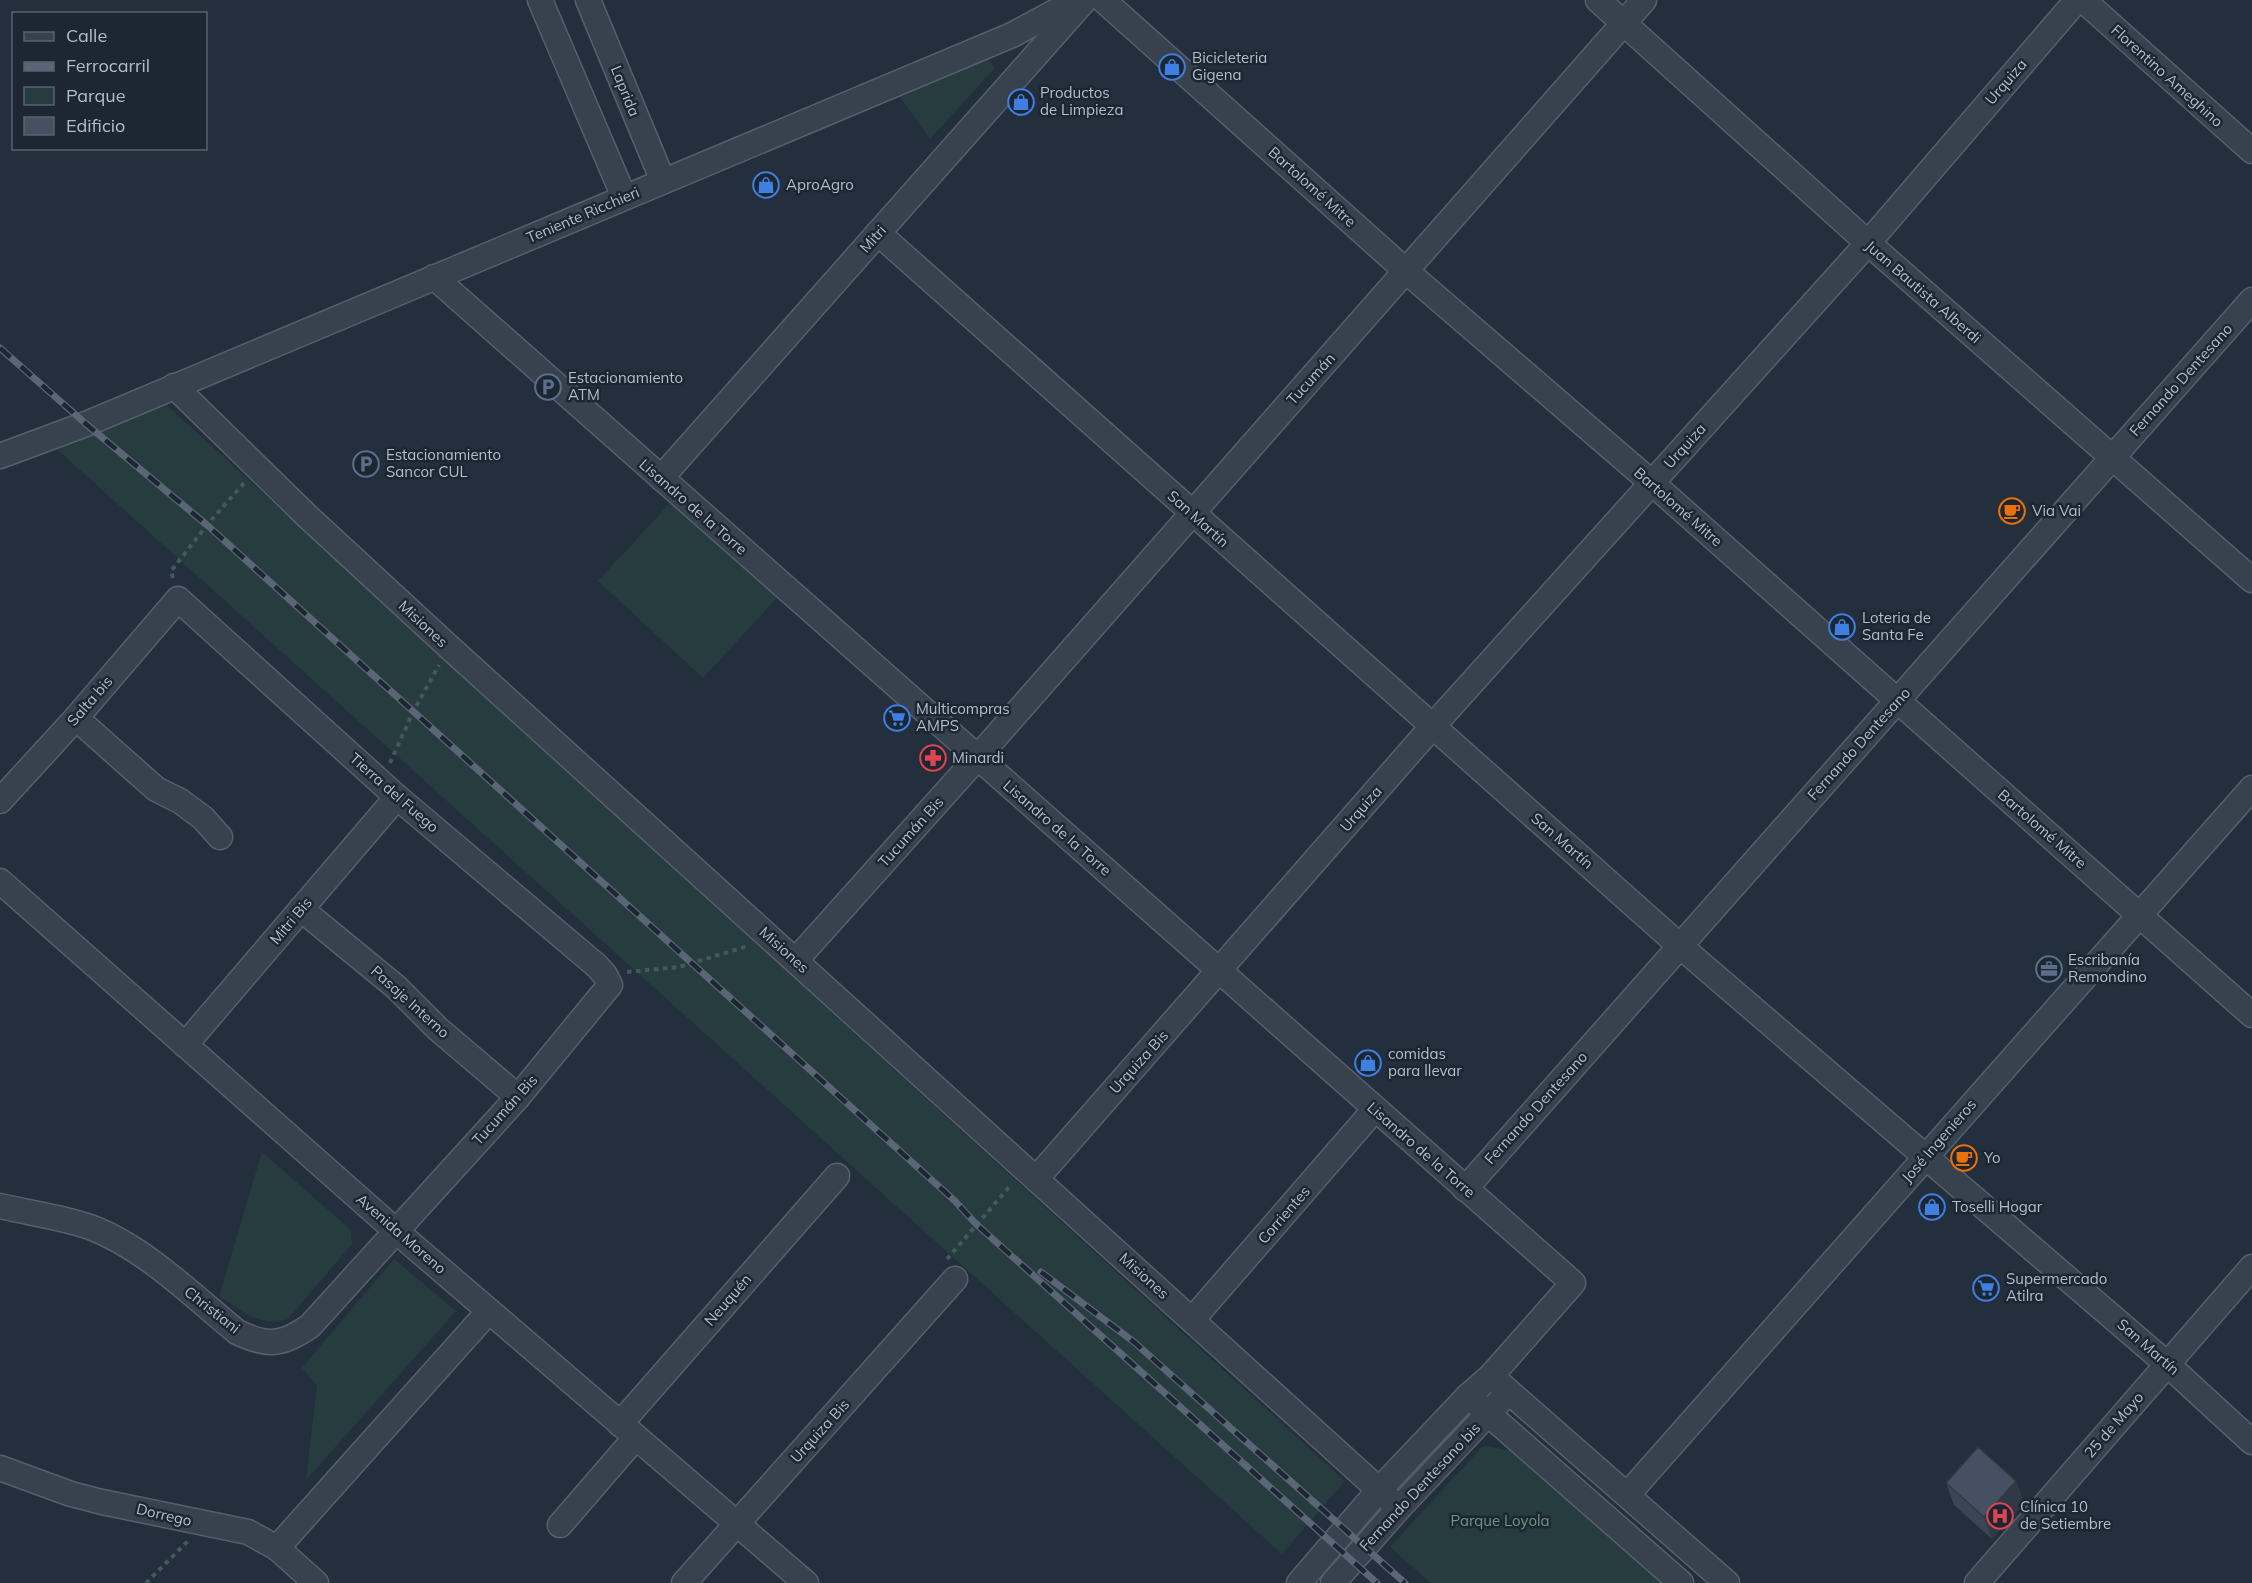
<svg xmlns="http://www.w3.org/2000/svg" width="2252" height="1583" font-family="Mulish,sans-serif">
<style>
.green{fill:#263c3f}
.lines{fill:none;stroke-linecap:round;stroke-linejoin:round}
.minor-casing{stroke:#565f6c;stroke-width:27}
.path{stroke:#44595c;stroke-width:4;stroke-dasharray:4.5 4.5;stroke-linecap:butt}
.minor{stroke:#38414e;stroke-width:24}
.rail-casing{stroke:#5a6575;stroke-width:7}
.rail{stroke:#1d2633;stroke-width:4.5;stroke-dasharray:14;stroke-linecap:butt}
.wall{fill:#3b4654}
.shaded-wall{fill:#303945}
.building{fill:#455162;stroke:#303945;stroke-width:1.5}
.labels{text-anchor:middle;stroke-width:5;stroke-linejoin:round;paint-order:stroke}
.poi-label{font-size:15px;fill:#b4bcc9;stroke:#1d2633;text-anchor:start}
.street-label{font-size:15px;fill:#b4bcc9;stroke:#1d2633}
.park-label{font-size:15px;fill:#6b9a76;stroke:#1d2633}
</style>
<rect width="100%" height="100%" fill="#242f3e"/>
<g class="green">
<polygon points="985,56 995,68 930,139 894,89"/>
<polygon points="159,398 1345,1481 1282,1554 49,442"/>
<polygon points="673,500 778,597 703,678 598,581"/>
<path d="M262,1152L351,1230L352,1244L288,1319C260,1328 242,1311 219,1296Z"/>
<polygon points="394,1259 456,1311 306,1480 317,1385 302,1368"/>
<polygon points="1483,1446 1516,1451 1665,1583 1431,1583 1390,1547"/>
</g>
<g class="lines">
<g class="minor-casing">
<g id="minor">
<polyline points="540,0 624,197"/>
<polyline points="588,0 663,181"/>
<polyline points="1103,0 1406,271 1652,483 2252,1015"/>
<polyline points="1598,0 1868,243 2252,580"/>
<polyline points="2083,0 2252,151"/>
<polyline points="878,233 1680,946 2167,1364 2252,1442"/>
<polyline points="434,277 1573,1283 1491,1376 1468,1396 1379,1490 1299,1583"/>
<polyline points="174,386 306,515 449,647 1399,1508"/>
<polyline points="0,456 86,424 1012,35 1077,0"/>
<polyline points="661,478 1083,2"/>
<polyline points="76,718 156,789 180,801 203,818 220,837"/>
<path d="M0,801L76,718L178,599L397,797L597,966L605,975L610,985L518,1097L310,1326C283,1345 268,1347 237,1332C193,1296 144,1247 90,1227C62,1217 29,1213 0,1206"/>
<polyline points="0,881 396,1231 806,1583"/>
<polyline points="301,909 396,987 438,1029 518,1097"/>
<polyline points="796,960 977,758 1644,0"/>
<polyline points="185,1045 397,797"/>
<polyline points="1036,1179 1432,727 1868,243 2077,0"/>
<polyline points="1465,1189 2252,300"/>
<polyline points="1192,1320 1375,1109"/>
<polyline points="1491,1376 1727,1583"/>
<polyline points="1468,1396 1681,1583"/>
<polyline points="620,1424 837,1176"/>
<polyline points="0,1468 71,1494 102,1502 248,1532 277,1548 316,1583"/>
<polyline points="1628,1494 2252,788"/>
<polyline points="560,1525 636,1437"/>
<polyline points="277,1548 489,1311"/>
<polyline points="684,1583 955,1279"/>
<polyline points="1333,1583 1399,1508 1500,1401"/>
<polyline points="1977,1583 2252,1267"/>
</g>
</g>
<g class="path">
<polyline points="173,578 171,571 207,525 244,483"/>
<polyline points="390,763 413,712 439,665"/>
<polyline points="627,972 679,967 748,946"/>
<polyline points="947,1259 1011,1185"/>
<polyline points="146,1583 188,1541"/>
</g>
<use href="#minor" class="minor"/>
<g class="rail-casing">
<g id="rail">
<polyline points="0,348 86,424 207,525 955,1201 976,1224 1377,1583"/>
<polyline points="1041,1272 1134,1342 1405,1583"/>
</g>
</g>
<use href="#rail" class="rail"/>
</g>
<polygon class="wall" points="2016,1481 2024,1503 1992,1539 1954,1505 1946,1483"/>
<polygon class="shaded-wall" points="2016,1481 2024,1503 1992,1539 1984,1517"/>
<polygon class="building" points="1978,1447 2016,1481 1984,1517 1946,1483"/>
<defs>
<g id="shop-ring" transform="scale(1.35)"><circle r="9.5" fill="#1d2633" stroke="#3f7fe0" stroke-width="1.5"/><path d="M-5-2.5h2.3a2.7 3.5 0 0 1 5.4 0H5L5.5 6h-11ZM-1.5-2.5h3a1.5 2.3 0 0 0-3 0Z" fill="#3f7fe0"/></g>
<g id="parking-ring" transform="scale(1.35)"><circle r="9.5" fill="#1d2633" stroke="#5c6f8a" stroke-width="1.5"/><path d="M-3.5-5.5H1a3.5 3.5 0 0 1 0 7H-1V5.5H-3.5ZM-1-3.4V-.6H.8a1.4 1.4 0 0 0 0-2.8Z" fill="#5c6f8a"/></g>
<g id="cafe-ring" transform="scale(1.35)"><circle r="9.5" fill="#1d2633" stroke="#e8710a" stroke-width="1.5"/><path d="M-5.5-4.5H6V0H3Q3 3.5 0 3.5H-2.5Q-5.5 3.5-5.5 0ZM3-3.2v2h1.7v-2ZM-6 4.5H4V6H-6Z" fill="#e8710a"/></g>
<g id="supermarket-ring" transform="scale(1.35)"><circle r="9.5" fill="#1d2633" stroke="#3f7fe0" stroke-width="1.5"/><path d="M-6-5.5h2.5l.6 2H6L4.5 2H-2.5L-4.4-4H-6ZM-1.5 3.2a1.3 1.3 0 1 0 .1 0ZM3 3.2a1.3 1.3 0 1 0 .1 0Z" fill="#3f7fe0"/></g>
<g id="pharmacy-ring" transform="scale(1.35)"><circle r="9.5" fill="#1d2633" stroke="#e0444e" stroke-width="1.5"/><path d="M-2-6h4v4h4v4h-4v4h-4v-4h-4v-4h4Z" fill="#e0444e"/></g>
<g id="office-ring" transform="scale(1.35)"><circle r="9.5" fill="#1d2633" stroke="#5c6f8a" stroke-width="1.5"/><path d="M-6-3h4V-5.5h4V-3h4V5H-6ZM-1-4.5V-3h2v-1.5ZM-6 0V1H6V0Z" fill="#5c6f8a"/></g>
<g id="hospital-ring" transform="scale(1.35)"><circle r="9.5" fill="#1d2633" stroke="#e0444e" stroke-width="1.5"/><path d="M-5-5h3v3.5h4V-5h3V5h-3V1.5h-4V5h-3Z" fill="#e0444e"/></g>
</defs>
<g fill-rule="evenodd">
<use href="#shop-ring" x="1172" y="67"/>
<use href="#shop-ring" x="1021" y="102"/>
<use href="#shop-ring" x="766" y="185"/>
<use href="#parking-ring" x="548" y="387"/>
<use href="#parking-ring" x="366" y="464"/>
<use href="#cafe-ring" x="2012" y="511"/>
<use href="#shop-ring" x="1842" y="627"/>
<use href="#supermarket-ring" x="897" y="718"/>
<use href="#pharmacy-ring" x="933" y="758"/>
<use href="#office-ring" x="2049" y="969"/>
<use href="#shop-ring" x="1368" y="1063"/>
<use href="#cafe-ring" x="1964" y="1158"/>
<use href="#shop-ring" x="1932" y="1207"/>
<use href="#supermarket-ring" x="1986" y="1288"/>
<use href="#hospital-ring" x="2000" y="1516"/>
</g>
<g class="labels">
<g class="poi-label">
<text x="1192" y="63">Bicicleteria<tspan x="1192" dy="17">Gigena</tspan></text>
<text x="1040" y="98">Productos<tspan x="1040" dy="17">de Limpieza</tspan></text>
<text x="786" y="190">AproAgro</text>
<text x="568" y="383">Estacionamiento<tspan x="568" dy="17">ATM</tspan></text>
<text x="386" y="460">Estacionamiento<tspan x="386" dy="17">Sancor CUL</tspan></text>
<text x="2032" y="516">Via Vai</text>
<text x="1862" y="623">Loteria de<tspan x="1862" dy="17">Santa Fe</tspan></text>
<text x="916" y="714">Multicompras<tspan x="916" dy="17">AMPS</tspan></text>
<text x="952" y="763">Minardi</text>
<text x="2068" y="965">Escribanía<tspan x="2068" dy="17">Remondino</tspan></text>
<text x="1388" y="1059">comidas<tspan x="1388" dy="17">para llevar</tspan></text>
<text x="1984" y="1163">Yo</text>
<text x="1952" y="1212">Toselli Hogar</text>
<text x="2006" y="1284">Supermercado<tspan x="2006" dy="17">Atilra</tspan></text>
<text x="2020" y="1512">Clínica 10<tspan x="2020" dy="17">de Setiembre</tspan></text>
</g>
<g class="street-label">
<text transform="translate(2167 76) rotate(42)" y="5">Florentino Ameghino</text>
<text transform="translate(2006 82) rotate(-49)" y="5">Urquiza</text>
<text transform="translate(625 91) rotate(68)" y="5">Laprida</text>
<text transform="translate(1312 187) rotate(42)" y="5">Bartolomé Mitre</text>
<text transform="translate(583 215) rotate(-23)" y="5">Teniente Ricchieri</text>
<text transform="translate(873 239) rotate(-48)" y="5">Mitri</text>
<text transform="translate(1923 292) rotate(41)" y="5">Juan Bautista Alberdi</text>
<text transform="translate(1311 379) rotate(-48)" y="5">Tucumán</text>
<text transform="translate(2181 380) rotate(-48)" y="5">Fernando Dentesano</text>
<text transform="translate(1685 446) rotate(-48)" y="5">Urquiza</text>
<text transform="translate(693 507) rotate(41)" y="5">Lisandro de la Torre</text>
<text transform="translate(1678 507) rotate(41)" y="5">Bartolomé Mitre</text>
<text transform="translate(1198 519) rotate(42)" y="5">San Martín</text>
<text transform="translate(423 624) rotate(43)" y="5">Misiones</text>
<text transform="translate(90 701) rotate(-49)" y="5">Salta bis</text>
<text transform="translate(1859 744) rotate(-48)" y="5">Fernando Dentesano</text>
<text transform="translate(394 793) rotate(41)" y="5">Tierra del Fuego</text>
<text transform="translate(1361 809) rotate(-49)" y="5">Urquiza</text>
<text transform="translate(1057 828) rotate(41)" y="5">Lisandro de la Torre</text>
<text transform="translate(2042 829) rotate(41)" y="5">Bartolomé Mitre</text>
<text transform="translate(911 832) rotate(-48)" y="5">Tucumán Bis</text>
<text transform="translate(1562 841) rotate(41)" y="5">San Martín</text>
<text transform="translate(291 921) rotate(-50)" y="5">Mitri Bis</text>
<text transform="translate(784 950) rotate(42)" y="5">Misiones</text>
<text transform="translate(410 1002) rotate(42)" y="5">Pasaje Interno</text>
<text transform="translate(1139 1062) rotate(-48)" y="5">Urquiza Bis</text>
<text transform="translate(1536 1108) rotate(-48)" y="5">Fernando Dentesano</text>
<text transform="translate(505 1110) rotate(-48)" y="5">Tucumán Bis</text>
<text transform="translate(1939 1141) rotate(-49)" y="5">José Ingenieros</text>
<text transform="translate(1421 1150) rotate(41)" y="5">Lisandro de la Torre</text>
<text transform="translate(1284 1215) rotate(-49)" y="5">Corrientes</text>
<text transform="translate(401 1234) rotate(41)" y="5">Avenida Moreno</text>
<text transform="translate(1144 1276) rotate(42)" y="5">Misiones</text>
<text transform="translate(728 1300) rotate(-49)" y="5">Neuquén</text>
<text transform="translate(212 1310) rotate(38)" y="5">Christiani</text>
<text transform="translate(2148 1347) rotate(41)" y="5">San Martín</text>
<text transform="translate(2114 1425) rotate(-49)" y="5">25 de Mayo</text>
<text transform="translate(820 1431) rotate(-48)" y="5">Urquiza Bis</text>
<text transform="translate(1420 1487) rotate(-47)" y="5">Fernando Dentesano bis</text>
<text transform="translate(164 1515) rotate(13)" y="5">Dorrego</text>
</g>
<g class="park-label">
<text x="1500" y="1526">Parque Loyola</text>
</g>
</g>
<rect x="12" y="12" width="195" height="138" fill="#1d2633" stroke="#59626f" stroke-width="1.5"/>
<rect x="24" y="32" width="30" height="9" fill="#38414e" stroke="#59626f" stroke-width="1.5"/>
<text x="66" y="42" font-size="18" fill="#b4bcc9">Calle</text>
<rect x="24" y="62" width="30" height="9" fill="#5a6575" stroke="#59626f" stroke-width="1.5"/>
<text x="66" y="72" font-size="18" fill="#b4bcc9">Ferrocarril</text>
<rect x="24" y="87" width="30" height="18" fill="#263c3f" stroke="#59626f" stroke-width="1.5"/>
<text x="66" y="102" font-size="18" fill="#b4bcc9">Parque</text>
<rect x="24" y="117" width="30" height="18" fill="#455162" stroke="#59626f" stroke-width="1.5"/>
<text x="66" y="132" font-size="18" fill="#b4bcc9">Edificio</text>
</svg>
